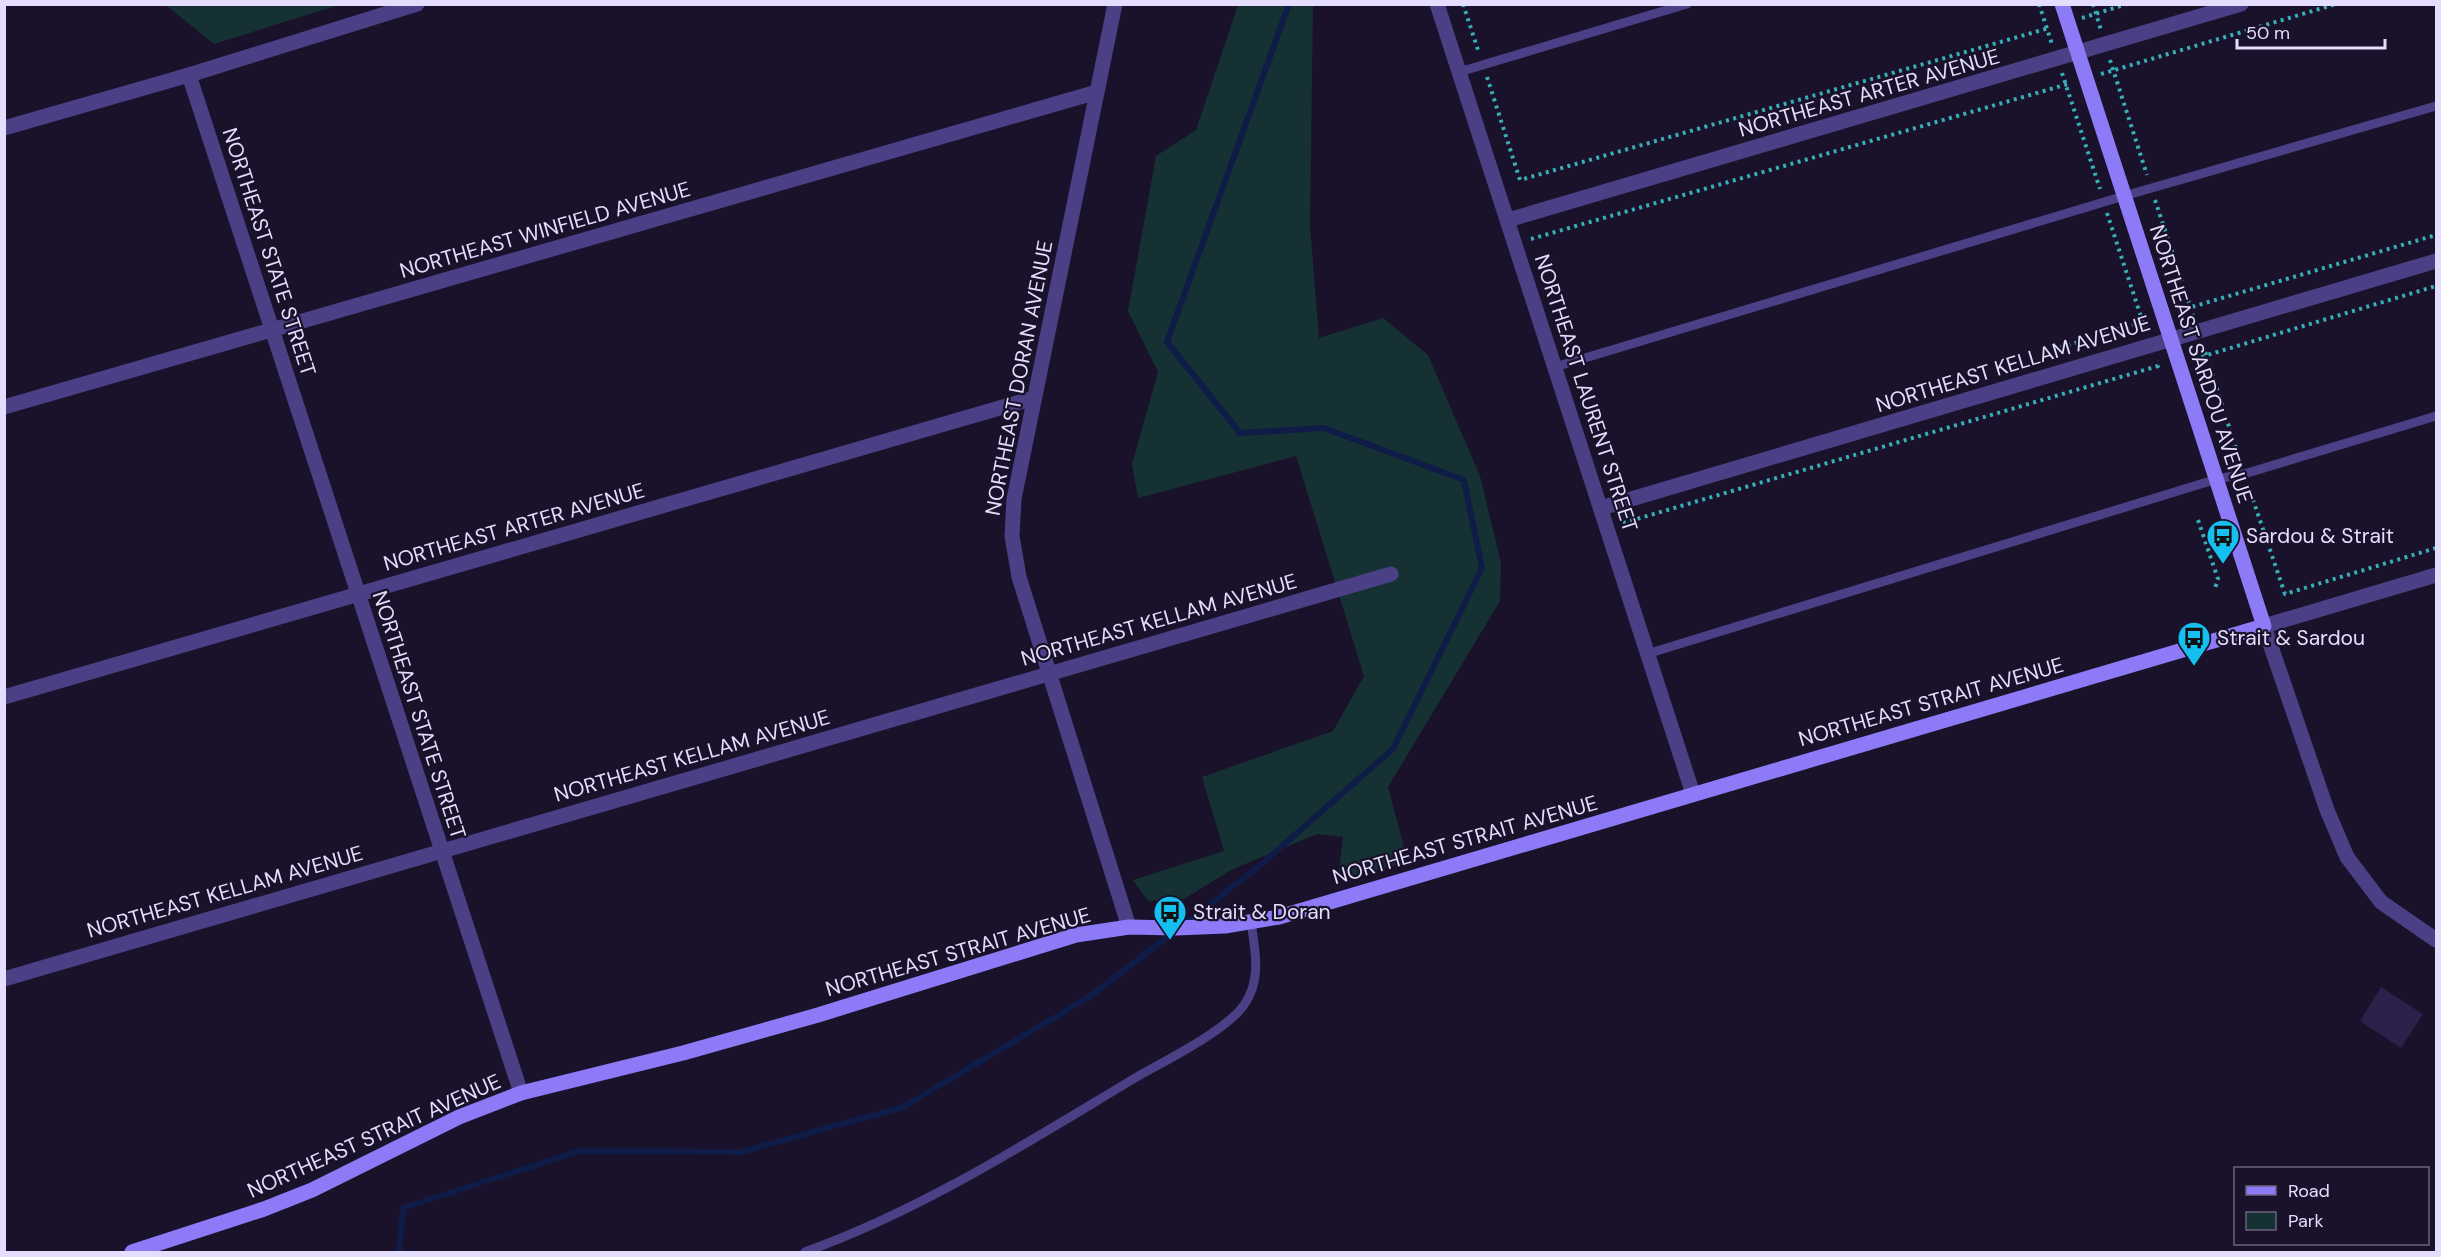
<svg xmlns="http://www.w3.org/2000/svg" width="2441" height="1257" font-family="'DM Sans',sans-serif">
<style>
.green{fill:#163133}
.lines{fill:none;stroke-linecap:round;stroke-linejoin:round}
.stream{stroke:#0e1c47;stroke-width:6}
.building{fill:#2d204a}
.path{stroke:#38aeb6;stroke-width:4;stroke-dasharray:3 4.5;stroke-linecap:butt}
.lane{stroke:#4b4086;stroke-width:9}
.street{stroke:#4b4086;stroke-width:15}
.secondary{stroke:#8c7af7;stroke-width:15}
.labels{text-anchor:middle;stroke-width:4.5;stroke-linejoin:round;paint-order:stroke}
.street-label{font-size:21px;fill:#e5ddfd;stroke:#19122a}
.poi-label{font-size:21px;fill:#e5ddfd;stroke:#19122a;text-anchor:start}
</style>
<rect width="100%" height="100%" fill="#19122a"/>
<g class="green">
<polygon points="166,5 339,5 214,44"/>
<polygon points="1238,5 1313,5 1310,226 1319,338 1383,318 1428,355 1480,476 1501,563 1500,601 1388,787 1408,862 1338,880 1343,837 1317,834 1231,870 1184,899 1148,901 1133,880 1224,851 1202,777 1333,731 1364,676 1296,456 1138,498 1132,464 1158,372 1128,311 1156,156 1196,130"/>
</g>
<g class="lines">
<g class="stream">
<polyline points="1186,923 1257,868 1393,749 1482,568 1464,480 1324,428 1240,433 1167,342 1289,4"/>
<polyline points="399,1252 403,1208 579,1151 741,1152 903,1107 1089,997 1175,931"/>
</g>
</g>
<polygon class="building" points="2381,987 2423,1014 2401,1048 2360,1021"/>
<g class="lines">
<g class="path">
<polyline points="1463,4 1479,53"/>
<polyline points="2039,4 2052,44"/>
<polyline points="2093,4 2101,30"/>
<polyline points="2082,18 2127,4"/>
<polyline points="2110,60 2147,175"/>
<polyline points="2062,73 2100,189"/>
<polyline points="2101,74 2336,4"/>
<polyline points="1487,77 1520,180 2049,28"/>
<polyline points="2155,200 2193,315"/>
<polyline points="2107,213 2146,332"/>
<polyline points="1531,239 2068,84"/>
<polyline points="2178,311 2436,235"/>
<polyline points="2203,345 2240,461"/>
<polyline points="2046,352 2142,322"/>
<polyline points="2194,359 2436,286"/>
<polyline points="2248,485 2285,594 2436,548"/>
<polyline points="2198,520 2218,579 2214,591"/>
<polyline points="1623,523 2158,366 2157,361"/>
</g>
<g class="lane">
<polyline points="1459,72 1687,4"/>
<polyline points="1555,367 2124,196 2436,106"/>
<polyline points="1647,654 2217,479 2244,474 2436,416"/>
<path d="M805,1252C922,1210 1028,1142 1135,1078C1164,1061 1226,1031 1244,1005C1262,980 1255,950 1251,922"/>
</g>
<g class="street">
<polyline points="1115,4 1014,499 1012,536 1019,577 1129,927"/>
<polyline points="1437,4 1693,794"/>
<polyline points="189,75 521,1093"/>
<polyline points="4,128 189,75 417,4"/>
<polyline points="1508,220 2241,4"/>
<polyline points="4,407 1097,92"/>
<polyline points="1601,508 2436,261"/>
<polyline points="2436,575 2264,626 2327,810 2347,857 2381,902 2436,940"/>
<polyline points="4,697 1034,398"/>
<polyline points="4,979 1391,574"/>
</g>
<polyline class="secondary" points="132,1252 264,1209 312,1190 459,1117 521,1093 683,1053 818,1015 1076,935 1129,927 1176,928 1225,926 1279,917 2264,626 2062,4"/>
</g>
<defs>
<g id="bus-pin" transform="scale(1.725)"><path d="M0 17L-7.5 6A9.5 9.5 0 1 1 7.5 6Z" fill="#15c0f1" stroke="#19122a"/><path d="M-5-6H5V4H4V6H2V4H-2V6H-4V4H-5ZM-3.5-4V0h7V-4ZM-3.5 1.2v1.5H-2V1.2ZM2 1.2v1.5H3.5V1.2Z" fill="#111"/></g>
</defs>
<g fill-rule="evenodd">
<use href="#bus-pin" x="2223" y="536"/>
<use href="#bus-pin" x="2194" y="638"/>
<use href="#bus-pin" x="1170" y="912"/>
</g>
<g class="labels">
<g class="street-label">
<text transform="translate(1869 93) rotate(-16)" y="7">NORTHEAST ARTER AVENUE</text>
<text transform="translate(545 230) rotate(-16)" y="7">NORTHEAST WINFIELD AVENUE</text>
<text transform="translate(269 252) rotate(72)" y="7">NORTHEAST STATE STREET</text>
<text transform="translate(2013 364) rotate(-17)" y="7">NORTHEAST KELLAM AVENUE</text>
<text transform="translate(2201 364) rotate(72)" y="7">NORTHEAST SARDOU AVENUE</text>
<text transform="translate(1019 378) rotate(-79)" y="7">NORTHEAST DORAN AVENUE</text>
<text transform="translate(1586 393) rotate(72)" y="7">NORTHEAST LAURENT STREET</text>
<text transform="translate(514 527) rotate(-16)" y="7">NORTHEAST ARTER AVENUE</text>
<text transform="translate(1159 620) rotate(-16)" y="7">NORTHEAST KELLAM AVENUE</text>
<text transform="translate(1931 702) rotate(-16)" y="7">NORTHEAST STRAIT AVENUE</text>
<text transform="translate(419 715) rotate(72)" y="7">NORTHEAST STATE STREET</text>
<text transform="translate(692 756) rotate(-16)" y="7">NORTHEAST KELLAM AVENUE</text>
<text transform="translate(1465 840) rotate(-16)" y="7">NORTHEAST STRAIT AVENUE</text>
<text transform="translate(225 892) rotate(-16)" y="7">NORTHEAST KELLAM AVENUE</text>
<text transform="translate(958 952) rotate(-16)" y="7">NORTHEAST STRAIT AVENUE</text>
<text transform="translate(374 1136) rotate(-24)" y="7">NORTHEAST STRAIT AVENUE</text>
</g>
<g class="poi-label">
<text x="2246" y="543">Sardou &amp; Strait</text>
<text x="2217" y="645">Strait &amp; Sardou</text>
<text x="1193" y="919">Strait &amp; Doran</text>
</g>
</g>
<rect width="2441" height="1257" fill="none" stroke="#e5ddfd" stroke-width="12"/>
<rect x="2234" y="1167" width="195" height="78" fill="#19122a" stroke="#6b637e" stroke-width="1.5"/>
<rect x="2246" y="1186" width="30" height="9" fill="#8c7af7" stroke="#6b637e" stroke-width="1.5"/>
<text x="2288" y="1197" font-size="18" fill="#e5ddfd">Road</text>
<rect x="2246" y="1212" width="30" height="18" fill="#163133" stroke="#6b637e" stroke-width="1.5"/>
<text x="2288" y="1227" font-size="18" fill="#e5ddfd">Park</text>
<path d="M2237 39v9h148v-9" fill="none" stroke="#e5ddfd" stroke-width="3"/>
<text x="2246" y="39" font-size="18" fill="#e5ddfd" stroke="#19122a" stroke-width="4.5" paint-order="stroke">50 m</text>
</svg>
